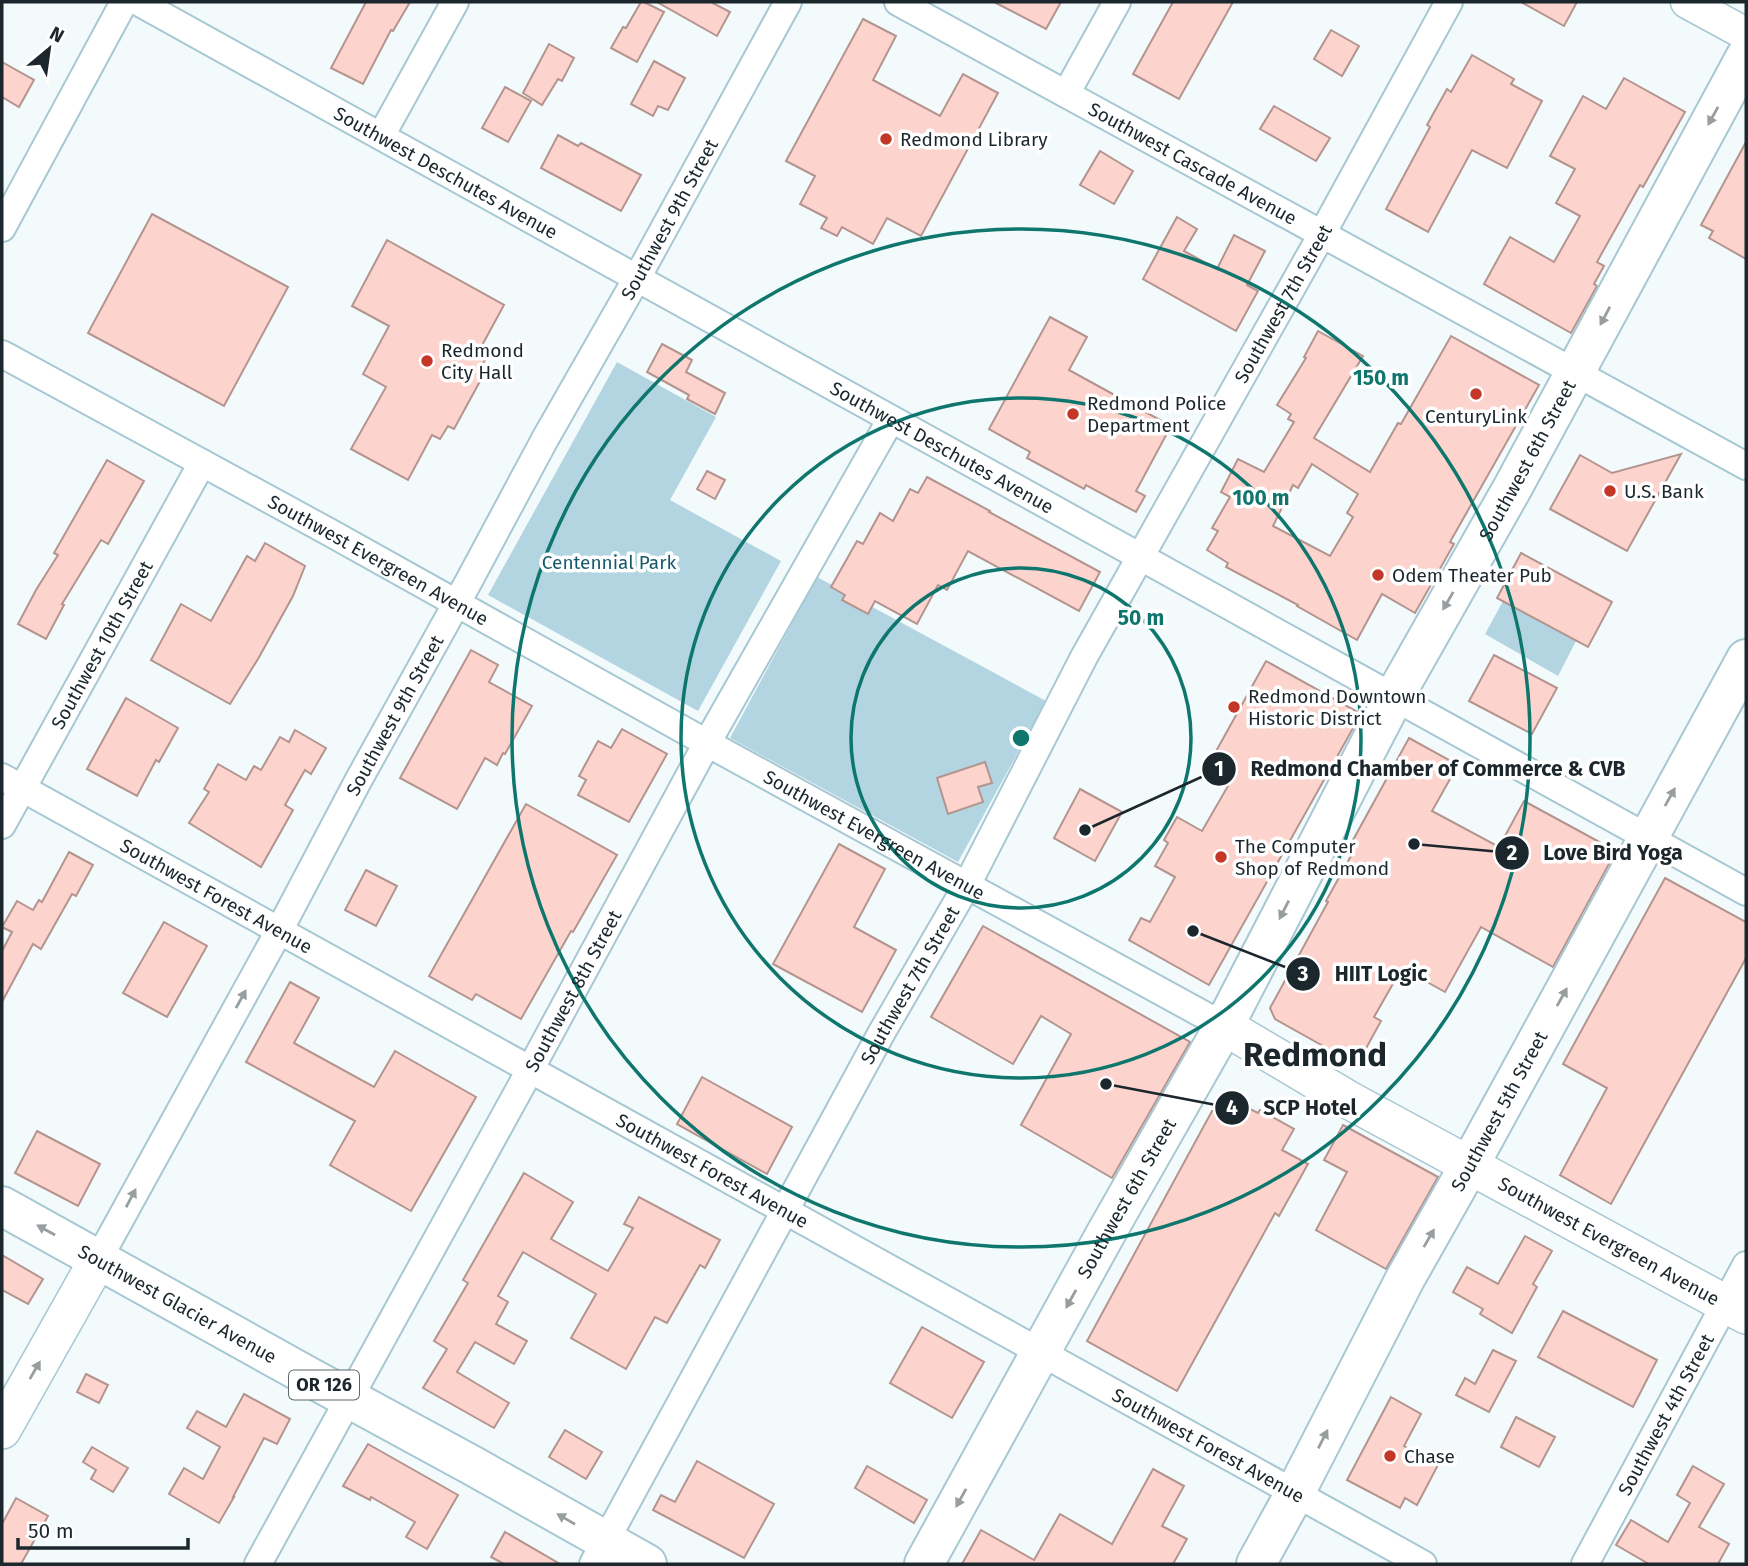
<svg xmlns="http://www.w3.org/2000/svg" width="1748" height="1566" font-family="'Fira Sans',sans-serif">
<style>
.green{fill:#b2d5e1}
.building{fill:#fdd4cd;stroke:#b3948e;stroke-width:2;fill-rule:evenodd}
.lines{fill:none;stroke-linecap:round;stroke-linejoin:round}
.minor-casing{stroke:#a7c8d3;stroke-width:30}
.tertiary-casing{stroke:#a7c8d3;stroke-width:35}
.secondary-casing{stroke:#a7c8d3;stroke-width:40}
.primary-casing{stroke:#a7c8d3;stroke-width:42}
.trunk-casing{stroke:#a7c8d3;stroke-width:42}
.minor{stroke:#fff;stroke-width:26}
.tertiary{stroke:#fff;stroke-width:32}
.secondary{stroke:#fff;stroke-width:37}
.primary{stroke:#fff;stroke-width:38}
.trunk{stroke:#fff;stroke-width:38}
.oneway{fill:#989ea0}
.ring{fill:none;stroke:#0f766e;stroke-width:3.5}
.poi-dot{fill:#c43727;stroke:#fff;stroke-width:2.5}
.labels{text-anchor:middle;stroke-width:7;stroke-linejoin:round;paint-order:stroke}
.shield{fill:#fff;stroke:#5f686b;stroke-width:2}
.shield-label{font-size:18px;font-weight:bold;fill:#1b272c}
.poi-label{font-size:19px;fill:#1b272c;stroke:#fff;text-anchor:start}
.street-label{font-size:19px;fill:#1b272c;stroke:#fff}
.park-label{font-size:19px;fill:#165a6c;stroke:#fff}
.town-label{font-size:33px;font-weight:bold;fill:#1b272c;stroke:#fff}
.centre{fill:#0f766e;stroke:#fff;stroke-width:3.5}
.ring-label{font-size:21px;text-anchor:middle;font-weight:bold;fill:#0f766e;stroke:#fff;stroke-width:7;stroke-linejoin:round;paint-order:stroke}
.leader{fill:none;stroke:#1b272c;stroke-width:2.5}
.callout-dot{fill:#1b272c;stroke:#fff;stroke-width:2.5}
.mark-label{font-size:21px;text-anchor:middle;font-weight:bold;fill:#fff}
.callout-label{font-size:21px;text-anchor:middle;font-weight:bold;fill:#1b272c;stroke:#fff;stroke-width:7;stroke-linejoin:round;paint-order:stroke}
</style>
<rect width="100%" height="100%" fill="#f3fafc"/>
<g class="green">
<polygon points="617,362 716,417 670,500 781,561 698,711 488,595"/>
<polygon points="817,577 1046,701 958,862 730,738"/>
<polygon points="1503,601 1576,641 1558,676 1485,634"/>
</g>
<g class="building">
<polygon points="366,2 410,2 393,31 391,30 363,84 331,68"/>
<polygon points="641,2 644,2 664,12 637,62 611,48 623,27 626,28"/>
<polygon points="657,2 711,2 730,12 717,36"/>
<polygon points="994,2 1061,2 1046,29"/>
<polygon points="1173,2 1233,2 1179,99 1133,74"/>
<polygon points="1521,2 1577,2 1564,26"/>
<polygon points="863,19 896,36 873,80 940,116 963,74 998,93 921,236 887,218 873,244 842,227 837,236 821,228 827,218 800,204 815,176 786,161"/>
<polygon points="1331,30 1359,46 1342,76 1314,59"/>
<polygon points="549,44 574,58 562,81 558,79 542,105 523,93"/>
<polygon points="1472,55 1514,79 1511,84 1542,101 1507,168 1472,150 1428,232 1386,209 1430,127 1427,125 1447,89 1451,92"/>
<polygon points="654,61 685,78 668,110 658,106 653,116 631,104"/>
<polygon points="2,62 34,80 19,107 2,97"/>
<polygon points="1624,78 1685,112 1643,187 1640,185 1597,262 1604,266 1594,284 1597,286 1571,333 1484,284 1510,237 1554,262 1580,216 1556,203 1575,169 1550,156 1583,96 1606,109"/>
<polygon points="505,87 531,101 508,142 482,128"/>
<polygon points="1274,106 1330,138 1316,161 1260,129"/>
<polygon points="558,135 578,146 581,143 641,175 621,211 541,168"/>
<polygon points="1746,142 1746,259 1709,238 1713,231 1701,225"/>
<polygon points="1100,151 1133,171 1114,204 1080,185"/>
<polygon points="152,214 288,287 224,406 88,333"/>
<polygon points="1177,217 1197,229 1184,251 1217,269 1234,235 1265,251 1247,285 1258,291 1236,331 1143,279"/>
<polygon points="387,240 504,305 480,349 488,354 480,369 485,372 454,429 448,426 440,439 432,435 408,480 351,449 386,387 363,374 389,326 352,306"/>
<polygon points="1050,317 1087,337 1069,370 1171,426 1136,491 1145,496 1136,512 1086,485 1084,489 1027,458 1030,452 989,429"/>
<path d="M1318,331L1363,356L1314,438L1370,472L1398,423L1401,424L1451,336L1539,385L1450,542L1454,544L1415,613L1382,594L1357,640L1297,606L1298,605L1226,567L1228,563L1207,550L1218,531L1212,528L1230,497L1221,492L1238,459L1264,472L1294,422L1288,419L1291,414L1277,405L1306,358L1304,357ZM1312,464L1358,494L1347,513L1353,517L1330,556L1273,526L1293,485L1298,488Z"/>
<polygon points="662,344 692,360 686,372 725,393 715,414 687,399 689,395 647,372"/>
<polygon points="1681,454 1627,551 1550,509 1580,455 1612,473"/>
<polygon points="107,460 144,481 108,544 101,540 62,604 64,605 46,639 18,624 36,590 58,555 54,553"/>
<polygon points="707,471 725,480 715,499 697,489"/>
<polygon points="927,477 990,511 989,512 1100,572 1079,611 968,551 947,590 938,585 917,624 875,601 868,614 842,600 845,595 831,587 857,541 863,544 880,513 893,521 910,489 918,493"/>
<polygon points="265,543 305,566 293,596 258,659 230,704 151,660 181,604 211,621 247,556 255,561"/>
<polygon points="1521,553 1612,602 1588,647 1497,598"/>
<polygon points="471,650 498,665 489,682 532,706 505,754 503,753 497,765 485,758 457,809 400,778"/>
<polygon points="1494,655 1557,688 1532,734 1469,701"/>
<polygon points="1266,661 1361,714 1209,985 1129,940 1141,918 1150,922 1175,877 1155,866 1168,843 1164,840 1177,817 1202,831 1228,786 1204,773"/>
<polygon points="126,698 178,728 159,762 156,760 137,796 87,769"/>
<polygon points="622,729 667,754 629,822 578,795 586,780 579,776 598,741 611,748"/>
<polygon points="295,730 326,748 311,774 305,770 285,805 293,810 261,867 189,823 209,792 204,789 218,764 246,780 254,766 261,770 280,737 289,742"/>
<polygon points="1409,738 1458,765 1432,811 1499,847 1524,801 1616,851 1553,967 1481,927 1445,992 1402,968 1374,1017 1381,1021 1357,1065 1275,1019 1270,1008 1328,902 1326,901 1352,854 1347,851"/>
<polygon points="985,762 992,783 978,787 983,802 948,814 937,778"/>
<polygon points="1080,789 1122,812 1095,861 1054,838"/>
<polygon points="526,804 617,855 573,932 571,931 521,1019 476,994 472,1000 429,976"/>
<polygon points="839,844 885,869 854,927 896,950 862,1012 773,964"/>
<polygon points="69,852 93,865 76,896 72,894 41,949 33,944 2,1002 2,951 12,932 2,927 17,901 33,910 39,900 42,902"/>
<polygon points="366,870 397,886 376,926 345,910"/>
<polygon points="1665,878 1746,922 1746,958 1611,1204 1560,1175 1607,1088 1563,1064"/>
<polygon points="164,922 207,946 167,1017 123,993"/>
<polygon points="983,926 1190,1042 1112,1178 1021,1125 1071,1034 1041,1016 1013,1064 931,1017"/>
<polygon points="290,982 319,998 294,1043 374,1087 395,1051 476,1097 411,1211 330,1165 355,1121 246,1062"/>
<polygon points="702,1077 792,1127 767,1174 677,1124"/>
<polygon points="1238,1103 1258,1113 1260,1110 1294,1129 1282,1150 1308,1164 1279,1216 1275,1213 1177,1391 1087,1341 1212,1111"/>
<polygon points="1343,1125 1438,1177 1386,1269 1316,1230 1347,1172 1324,1160"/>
<polygon points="37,1131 100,1164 78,1206 15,1173"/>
<polygon points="524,1173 573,1202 551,1239 608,1271 633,1228 624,1224 639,1197 720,1240 705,1268 700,1265 667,1323 655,1317 626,1369 571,1338 596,1294 523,1252 498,1296 508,1302 496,1324 527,1341 514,1364 475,1342 457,1372 509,1403 494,1428 423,1388 447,1349 434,1341 468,1283 463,1280"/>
<polygon points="1525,1236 1552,1251 1533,1284 1537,1287 1512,1333 1480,1314 1483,1309 1453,1292 1467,1267 1498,1284"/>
<polygon points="2,1255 43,1279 28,1304 2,1290"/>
<polygon points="1563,1311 1657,1360 1633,1407 1538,1357"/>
<polygon points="922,1327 984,1362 952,1418 890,1383"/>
<polygon points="1493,1350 1516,1361 1489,1412 1456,1395 1465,1378 1475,1384"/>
<polygon points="86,1374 108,1385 99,1403 77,1392"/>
<polygon points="244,1394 290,1419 277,1444 264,1438 233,1497 234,1497 219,1523 169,1494 184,1468 203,1479 220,1447 187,1428 197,1411 226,1427"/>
<polygon points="1391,1397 1421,1414 1404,1446 1438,1465 1417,1505 1405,1498 1400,1508 1347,1480"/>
<polygon points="1516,1417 1555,1437 1539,1467 1501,1447"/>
<polygon points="565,1430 602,1452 586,1479 549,1457"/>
<polygon points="368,1444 458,1495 427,1549 406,1537 415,1522 371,1497 370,1500 343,1486"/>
<polygon points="92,1447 128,1468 113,1492 91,1479 96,1470 83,1462"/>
<polygon points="697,1461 774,1504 744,1558 653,1510 661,1495 675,1502"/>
<polygon points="867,1466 927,1500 914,1523 855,1488"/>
<polygon points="1693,1466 1724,1484 1699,1527 1729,1544 1718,1564 1649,1564 1616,1545 1631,1520 1668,1542 1690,1503 1677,1495"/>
<polygon points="1153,1469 1184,1486 1162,1526 1187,1539 1173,1564 962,1564 981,1530 1034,1560 1060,1514 1112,1544"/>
<polygon points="16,1498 48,1516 21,1564 2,1564 2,1524"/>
<polygon points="505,1532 560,1564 504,1564 491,1557"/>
</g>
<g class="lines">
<g class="minor-casing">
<g id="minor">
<path id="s1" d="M138,2L1746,892"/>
<path id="s2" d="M898,2L1746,466"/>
<polyline points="1066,94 1117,2"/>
<polyline points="381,136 455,2"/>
<polyline points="2,228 124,2"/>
<path id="s3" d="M2,354L329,532L707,743L1224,1026"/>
<path id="s4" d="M2,777L1423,1564"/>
<path id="s5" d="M2,825L202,463"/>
<path id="s6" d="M99,1258L279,931L358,781L470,579L545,439L637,278L788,2"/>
<path id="s7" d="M258,1564L530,1070L707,743L891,419"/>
<path id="s8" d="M593,1564L882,1032L967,885L1084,657L1322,234L1449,2"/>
<path id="s9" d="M1585,1564L1746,1265"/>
</g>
</g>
<g class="tertiary-casing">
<polyline id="tertiary" points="1687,2 1746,34"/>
</g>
<g class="secondary-casing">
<g id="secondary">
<path id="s10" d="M1224,1026L1347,1099L1746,1315"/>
<polyline points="2,1430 99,1258"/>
</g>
</g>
<g class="primary-casing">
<g id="primary">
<path id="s11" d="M924,1564L1105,1235L1224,1026L1394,697L1513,487L1746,56"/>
<path id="s12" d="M1256,1564L1295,1493L1405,1279L1470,1164L1746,659"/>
</g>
</g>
<g class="trunk-casing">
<g id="trunk">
<path id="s13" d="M2,1206L304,1374L475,1467L647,1564"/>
</g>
</g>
<use href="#minor" class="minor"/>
<use href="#tertiary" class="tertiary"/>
<use href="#secondary" class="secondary"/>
<use href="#primary" class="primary"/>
<use href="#trunk" class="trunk"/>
</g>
<defs><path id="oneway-solid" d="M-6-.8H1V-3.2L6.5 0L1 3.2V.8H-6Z" transform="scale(1.75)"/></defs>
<g class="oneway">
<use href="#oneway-solid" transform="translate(1713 116) rotate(119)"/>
<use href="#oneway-solid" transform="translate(1605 316) rotate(118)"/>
<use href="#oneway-solid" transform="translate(1448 601) rotate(120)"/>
<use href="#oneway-solid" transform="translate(1670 797) rotate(-61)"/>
<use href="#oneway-solid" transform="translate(1284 910) rotate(117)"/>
<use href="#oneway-solid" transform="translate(1562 997) rotate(-61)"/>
<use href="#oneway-solid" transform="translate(241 999) rotate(-61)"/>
<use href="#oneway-solid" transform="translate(131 1198) rotate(-62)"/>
<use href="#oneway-solid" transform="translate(46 1230) rotate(-151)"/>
<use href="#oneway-solid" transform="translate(1429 1238) rotate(-60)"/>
<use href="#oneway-solid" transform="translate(1071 1299) rotate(119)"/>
<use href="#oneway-solid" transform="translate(35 1370) rotate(-60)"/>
<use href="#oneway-solid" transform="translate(1323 1439) rotate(-63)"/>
<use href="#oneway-solid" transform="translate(961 1498) rotate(119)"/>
<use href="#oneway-solid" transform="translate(566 1519) rotate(-150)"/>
</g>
<g class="ring">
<circle cx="1021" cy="738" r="170"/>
<circle cx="1021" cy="738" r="340"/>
<circle cx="1021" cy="738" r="509"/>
</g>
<g class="poi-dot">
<circle cx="886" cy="139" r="7"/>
<circle cx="427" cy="361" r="7"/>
<circle cx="1476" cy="394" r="7"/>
<circle cx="1073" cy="414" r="7"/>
<circle cx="1610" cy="491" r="7"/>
<circle cx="1378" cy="575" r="7"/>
<circle cx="1234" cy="707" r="7"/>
<circle cx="1221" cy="857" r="7"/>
<circle cx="1390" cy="1456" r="7"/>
</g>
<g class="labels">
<rect class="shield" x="289" y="1370.5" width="70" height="29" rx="5"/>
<g class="shield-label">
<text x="324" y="1391">OR 126</text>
</g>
<g class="poi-label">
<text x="900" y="146">Redmond Library</text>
<text x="441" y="357">Redmond<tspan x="441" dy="22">City Hall</tspan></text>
<text x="1087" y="410">Redmond Police<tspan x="1087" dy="22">Department</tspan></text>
<text x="1476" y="423" text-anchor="middle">CenturyLink</text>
<text x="1624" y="498">U.S. Bank</text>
<text x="1392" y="582">Odem Theater Pub</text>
<text x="1248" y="703">Redmond Downtown<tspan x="1248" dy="22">Historic District</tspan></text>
<text x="1235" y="853">The Computer<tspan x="1235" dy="22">Shop of Redmond</tspan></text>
<text x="1404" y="1463">Chase</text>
</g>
<g class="street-label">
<text dy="7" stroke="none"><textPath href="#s2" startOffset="336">Southwest Cascade Avenue</textPath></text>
<text dy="7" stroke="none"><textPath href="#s1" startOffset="352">Southwest Deschutes Avenue</textPath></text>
<text dy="7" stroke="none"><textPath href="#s6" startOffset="1185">Southwest 9th Street</textPath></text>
<text dy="7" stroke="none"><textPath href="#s8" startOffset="1437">Southwest 7th Street</textPath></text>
<text dy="7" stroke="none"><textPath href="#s1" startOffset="919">Southwest Deschutes Avenue</textPath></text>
<text dy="7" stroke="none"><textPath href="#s11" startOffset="1258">Southwest 6th Street</textPath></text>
<text dy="7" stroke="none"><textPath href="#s3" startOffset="429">Southwest Evergreen Avenue</textPath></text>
<text dy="7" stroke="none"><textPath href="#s5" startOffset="206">Southwest 10th Street</textPath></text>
<text dy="7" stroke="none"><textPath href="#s6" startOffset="618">Southwest 9th Street</textPath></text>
<text dy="7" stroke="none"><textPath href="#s3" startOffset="996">Southwest Evergreen Avenue</textPath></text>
<text dy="7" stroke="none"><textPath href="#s4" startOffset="245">Southwest Forest Avenue</textPath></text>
<text dy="7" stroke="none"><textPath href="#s8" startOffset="660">Southwest 7th Street</textPath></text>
<text dy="7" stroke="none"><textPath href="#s7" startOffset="654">Southwest 8th Street</textPath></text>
<text dy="7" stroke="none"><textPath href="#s12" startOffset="514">Southwest 5th Street</textPath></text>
<text dy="7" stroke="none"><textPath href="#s4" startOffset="812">Southwest Forest Avenue</textPath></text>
<text dy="7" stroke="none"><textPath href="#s11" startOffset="418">Southwest 6th Street</textPath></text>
<text dy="7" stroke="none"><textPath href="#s10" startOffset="441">Southwest Evergreen Avenue</textPath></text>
<text dy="7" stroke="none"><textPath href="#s13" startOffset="201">Southwest Glacier Avenue</textPath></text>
<text dy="7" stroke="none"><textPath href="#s9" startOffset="170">Southwest 4th Street</textPath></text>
<text dy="7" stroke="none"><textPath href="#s4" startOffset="1379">Southwest Forest Avenue</textPath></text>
</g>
<g class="park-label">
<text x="609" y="569">Centennial Park</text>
</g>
<g class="town-label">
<text x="1315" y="1066">Redmond</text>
</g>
</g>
<circle cx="1021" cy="738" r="10" class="centre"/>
<g class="ring-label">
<text x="1381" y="385">150 m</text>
<text x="1261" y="505">100 m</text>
<text x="1141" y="625">50 m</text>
</g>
<path class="leader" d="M1085 830L1219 769M1414 844L1512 853M1193 931L1303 974M1106 1084L1232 1108"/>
<g class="callout-dot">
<circle cx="1085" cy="830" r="7"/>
<circle cx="1414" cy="844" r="7"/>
<circle cx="1193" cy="931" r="7"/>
<circle cx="1106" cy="1084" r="7"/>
<circle cx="1219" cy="769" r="18"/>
<circle cx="1512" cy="853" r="18"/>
<circle cx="1303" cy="974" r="18"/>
<circle cx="1232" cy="1108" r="18"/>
</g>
<g class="mark-label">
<text x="1219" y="776">1</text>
<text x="1512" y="860">2</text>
<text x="1303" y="981">3</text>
<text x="1232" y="1115">4</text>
</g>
<g class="callout-label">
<text x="1438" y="776">Redmond Chamber of Commerce &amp; CVB</text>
<text x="1613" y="860">Love Bird Yoga</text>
<text x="1381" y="981">HIIT Logic</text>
<text x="1310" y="1115">SCP Hotel</text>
</g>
<rect width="1748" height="1566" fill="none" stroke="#1b272c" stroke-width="7"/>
<g transform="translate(49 49) rotate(29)" stroke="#ffffff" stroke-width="5" paint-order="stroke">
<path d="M0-5L12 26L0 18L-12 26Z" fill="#1b272c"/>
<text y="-10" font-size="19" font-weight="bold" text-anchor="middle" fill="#1b272c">N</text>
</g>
<path d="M18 1538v10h170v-10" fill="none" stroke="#1b272c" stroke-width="3.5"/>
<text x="28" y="1538" font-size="21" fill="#1b272c" stroke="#ffffff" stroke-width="5" paint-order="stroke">50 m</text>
</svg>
